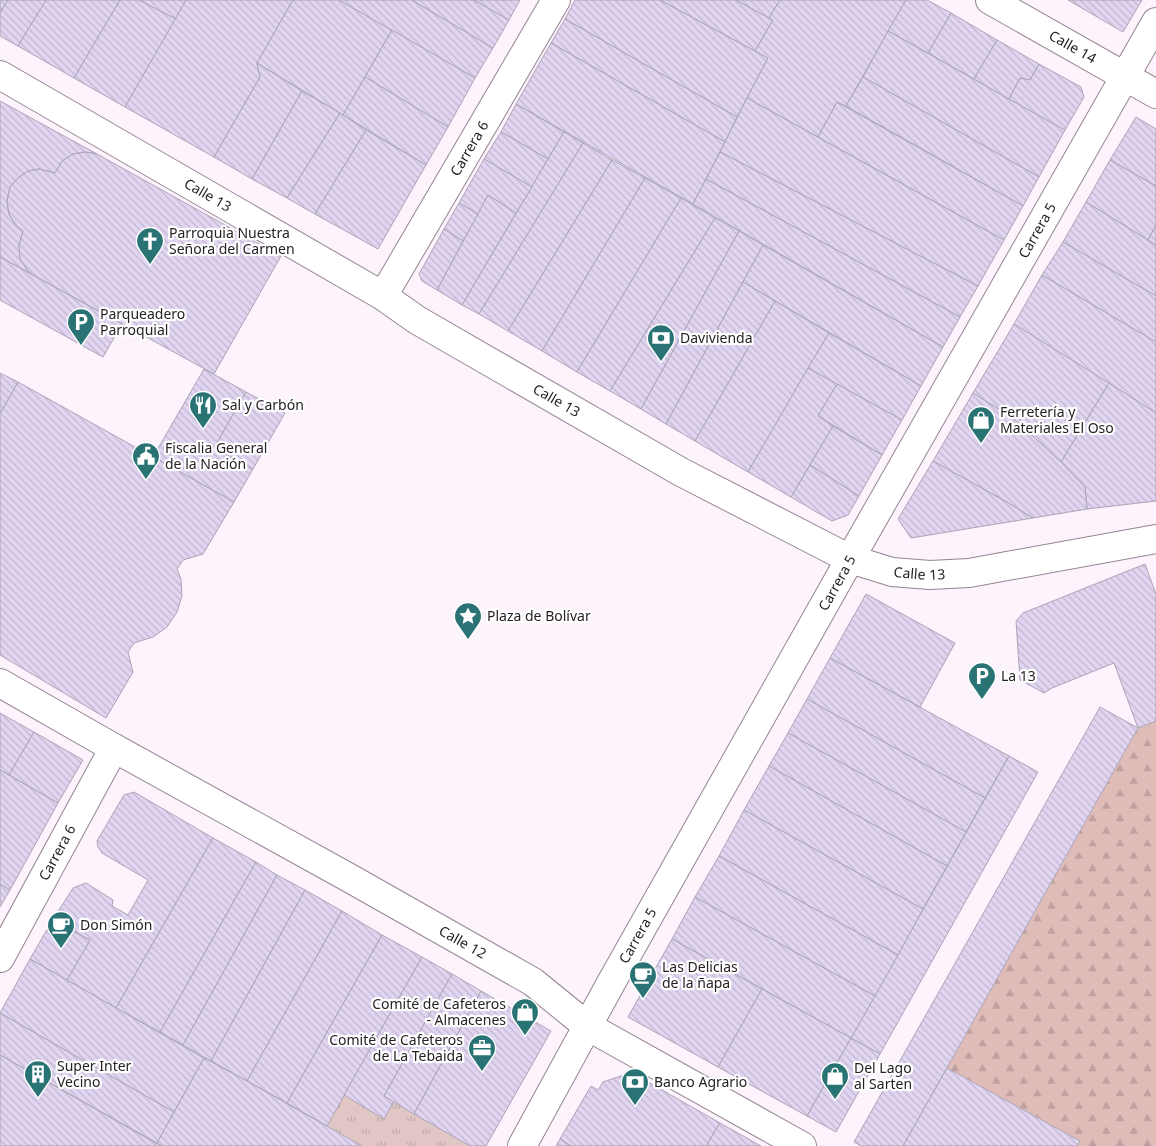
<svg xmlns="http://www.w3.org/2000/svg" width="1156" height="1146" font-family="'Noto Sans',sans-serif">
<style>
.grass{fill:url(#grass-tufts)}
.forest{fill:url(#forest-firs)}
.building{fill:url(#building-back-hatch);stroke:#aba4b6}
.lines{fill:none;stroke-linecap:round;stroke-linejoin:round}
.street-casing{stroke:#948592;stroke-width:30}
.secondary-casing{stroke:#948592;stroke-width:30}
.street{stroke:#fff;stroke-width:28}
.secondary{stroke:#fff;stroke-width:28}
.labels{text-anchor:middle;stroke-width:4.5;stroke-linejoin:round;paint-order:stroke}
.street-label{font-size:14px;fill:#272126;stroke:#fff}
.poi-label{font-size:14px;fill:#272126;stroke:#fff;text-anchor:start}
</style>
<defs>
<pattern id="grass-tufts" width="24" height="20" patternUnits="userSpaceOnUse" patternTransform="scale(1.25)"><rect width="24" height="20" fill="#e0c7c5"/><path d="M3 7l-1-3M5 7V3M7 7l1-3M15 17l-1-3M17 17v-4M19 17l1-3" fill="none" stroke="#c0aba9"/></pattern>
<pattern id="forest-firs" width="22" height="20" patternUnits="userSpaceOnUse" patternTransform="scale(1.25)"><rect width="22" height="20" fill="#e0bcb9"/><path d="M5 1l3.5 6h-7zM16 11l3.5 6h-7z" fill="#c0a19f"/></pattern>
<pattern id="building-back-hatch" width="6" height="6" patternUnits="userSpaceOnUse" patternTransform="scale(1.25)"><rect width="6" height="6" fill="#e1d5f2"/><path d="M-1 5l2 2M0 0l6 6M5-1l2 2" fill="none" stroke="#c1b7cf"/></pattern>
</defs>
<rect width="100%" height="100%" fill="#fdf3fc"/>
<polygon class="grass" points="344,1095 384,1118 394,1101 470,1146 362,1146 327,1126"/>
<polygon class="forest" points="1156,721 1156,1146 1077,1146 1080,1141 947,1068 1138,728"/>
<g class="building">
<polygon points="0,0 8,0 0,13"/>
<polygon points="8,0 46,0 18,46 0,36 0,13"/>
<polygon points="46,0 120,0 74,78 18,46"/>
<polygon points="120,0 139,0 176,19 125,107 74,78"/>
<polygon points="139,0 186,0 176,19"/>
<polygon points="186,0 293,0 257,63 260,77 214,157 125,107"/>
<polygon points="293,0 339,0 392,30 343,115 257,63"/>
<polygon points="339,0 412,0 493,48 475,78"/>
<polygon points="412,0 474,0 509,20 493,48"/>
<polygon points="474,0 520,0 509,20"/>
<polygon points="575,0 660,0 768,58 737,117 565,19"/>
<polygon points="660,0 736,0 773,20 755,51"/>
<polygon points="736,0 780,0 769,18"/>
<polygon points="780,0 906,0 846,106 837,102 818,137 747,98 768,58 755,51 773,20 769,18"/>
<polygon points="906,0 927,0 951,13 928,53 888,31"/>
<polygon points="1068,0 1142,0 1123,32"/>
<polygon points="951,13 997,40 974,79 928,53"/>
<polygon points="565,19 737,117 725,142 551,43"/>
<polygon points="392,30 475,78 448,127 365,77"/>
<polygon points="888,31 1065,130 1039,177 863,77"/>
<polygon points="997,40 1039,64 1030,80 1020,78 1009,99 974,79"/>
<polygon points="551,43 725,142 693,204 516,104"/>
<polygon points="257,63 302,91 252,179 214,157 260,77"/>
<polygon points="1039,64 1081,87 1084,97 1065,130 1009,99 1020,78 1030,80"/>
<polygon points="365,77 448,127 426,165 343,115"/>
<polygon points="863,77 1039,177 1023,206 846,106"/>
<polygon points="302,91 340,113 287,198 252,179"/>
<polygon points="747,98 1004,240 978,286 720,152"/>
<polygon points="0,101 97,154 85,152 73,154 62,161 55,173 39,169 28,171 18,178 10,187 7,201 9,214 16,225 23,231 19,246 20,259 28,271 33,275 0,257"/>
<polygon points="837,102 1023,206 1004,240 818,137"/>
<polygon points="516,104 564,132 548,159 501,132"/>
<polygon points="340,113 366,130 315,214 287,198"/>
<polygon points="1136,117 1156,129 1156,186 1110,160"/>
<polygon points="366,130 426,165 378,249 315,214"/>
<polygon points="501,132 548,159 532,187 484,159"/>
<polygon points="564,132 583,143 479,314 462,305"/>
<polygon points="583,143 612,160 508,331 479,314"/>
<polygon points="85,152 97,154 281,256 214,374 33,275 28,271 20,259 19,246 23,231 16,225 9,214 7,201 10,187 18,178 28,171 39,169 55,173 62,161 73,154"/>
<polygon points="720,152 978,286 960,317 706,179"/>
<polygon points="484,159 532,187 516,213 488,195 478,214 459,203"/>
<polygon points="612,160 645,178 542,351 508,331"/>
<polygon points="1110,160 1156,186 1156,225 1148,240 1086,202"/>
<polygon points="645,178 681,198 577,372 542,351"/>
<polygon points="706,179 960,317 943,347 693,204"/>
<polygon points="488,195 516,213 462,305 437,290"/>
<polygon points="681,198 715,218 610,391 577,372"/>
<polygon points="1086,202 1156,245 1156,296 1063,242"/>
<polygon points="459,203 478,214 463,241 444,229"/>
<polygon points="715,218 739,231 641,409 610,391"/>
<polygon points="1156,225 1156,245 1148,240"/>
<polygon points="444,229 463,241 437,290 422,281 419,274"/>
<polygon points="739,231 763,245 666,424 641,409"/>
<polygon points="1063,242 1156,296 1156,342 1042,275"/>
<polygon points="763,245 943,347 921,386 743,282"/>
<polygon points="0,257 122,324 103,357 0,300"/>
<polygon points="1042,275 1156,342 1156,413 1014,324"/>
<polygon points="743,282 775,301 695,441 666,424"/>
<polygon points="775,301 829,333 748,472 695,441"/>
<polygon points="1014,324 1109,383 1061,462 1013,418 973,393"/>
<polygon points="829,333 921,386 902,420 808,368"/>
<polygon points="808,368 837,384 818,416 833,426 791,497 748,472"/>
<polygon points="204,369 246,392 214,448 253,469 234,502 153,457"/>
<polygon points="0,373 18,382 0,414"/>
<polygon points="18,382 234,502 203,554 183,560 177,569 181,579 182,596 177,612 167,627 153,637 134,643 128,652 133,672 106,718 0,655 0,414"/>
<polygon points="1109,383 1156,413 1156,501 1087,509 1085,487 1061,462"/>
<polygon points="837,384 902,420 882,455 818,416"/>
<polygon points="246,392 285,413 253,469 214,448"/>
<polygon points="973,393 1013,418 1061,462 1085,487 1087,509 1033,518 1005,501 933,461"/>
<polygon points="833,426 882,455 859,496 810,465"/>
<polygon points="933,461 1005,501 1033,518 911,538 898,519"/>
<polygon points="810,465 859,496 848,515 832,521 791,497"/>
<polygon points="1145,564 1156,594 1156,721 1138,728 1114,663 1052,688 1044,693 1020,680 1016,621 1023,613"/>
<polygon points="866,594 955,643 920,707 830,658"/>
<polygon points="830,658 1009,756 985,798 807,699"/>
<polygon points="807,699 985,798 966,832 788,733"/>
<polygon points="1100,707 1138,728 903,1146 861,1146 854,1142"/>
<polygon points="0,713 34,732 9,775 0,770"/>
<polygon points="34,732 83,760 58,803 9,775"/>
<polygon points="788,733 966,832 947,866 769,766"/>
<polygon points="1009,756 1038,772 880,1054 851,1038"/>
<polygon points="769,766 947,866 923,909 744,810"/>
<polygon points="0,770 58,803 10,890 0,884"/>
<polygon points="134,792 213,838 116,1008 67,980 90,940 52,921 73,888 86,883 113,900 112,906 128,915 148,880 102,853 98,847 97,841 124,795"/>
<polygon points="744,810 923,909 898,955 719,856"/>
<polygon points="213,838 256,862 160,1032 116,1008"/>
<polygon points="719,856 898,955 875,996 695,897"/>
<polygon points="256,862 277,875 183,1045 160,1032"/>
<polygon points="277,875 305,890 211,1061 183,1045"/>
<polygon points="0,884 10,890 0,907"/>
<polygon points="305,890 342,911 247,1081 211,1061"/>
<polygon points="695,897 875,996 851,1038 672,939"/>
<polygon points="342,911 382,935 287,1103 247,1081"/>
<polygon points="52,921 90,940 67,980 30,959"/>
<polygon points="382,935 422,957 327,1126 287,1103"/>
<polygon points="672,939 762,989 718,1067 628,1017"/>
<polygon points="422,957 452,974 384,1096 394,1101 384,1119 344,1095"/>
<polygon points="30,959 204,1058 174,1112 0,1013"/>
<polygon points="452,974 481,991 414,1114 384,1096"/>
<polygon points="762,989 851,1038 807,1116 718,1067"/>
<polygon points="481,991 551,1031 486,1146 470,1146 414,1114"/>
<polygon points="0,1013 174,1112 157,1143 0,1055"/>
<polygon points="851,1038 880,1054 836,1132 807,1116"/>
<polygon points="0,1055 152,1141 162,1146 0,1146"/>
<polygon points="204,1058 247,1081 362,1146 162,1146 157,1143"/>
<polygon points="947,1068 1080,1141 1077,1146 903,1146"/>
<polygon points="627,1074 639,1081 641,1078 720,1123 706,1146 571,1146 560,1139 591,1086 598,1090 603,1082"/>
<polygon points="720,1123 761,1146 706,1146"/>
<polygon points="560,1139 571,1146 556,1146"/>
</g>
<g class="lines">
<g class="street-casing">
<g id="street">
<path id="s1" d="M990,0L1156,94"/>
<path id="s2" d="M383,296L556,0"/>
<path id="s3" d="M850,559L1156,22"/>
<polyline points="0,683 114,748"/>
</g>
</g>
<g class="secondary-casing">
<g id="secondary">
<path id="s4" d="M0,75L383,296L417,320L681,472L850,559L892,572L930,575L969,573L1156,539"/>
<path id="s5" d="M0,958L114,748L353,880L533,982L587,1026L802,1146"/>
<path id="s6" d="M522,1146L611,983L850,559"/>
</g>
</g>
<use href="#street" class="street"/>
<use href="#secondary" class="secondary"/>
</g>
<defs>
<g id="church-pin" transform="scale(1.4375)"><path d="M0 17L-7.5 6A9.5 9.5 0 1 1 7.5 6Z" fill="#297375" stroke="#fff"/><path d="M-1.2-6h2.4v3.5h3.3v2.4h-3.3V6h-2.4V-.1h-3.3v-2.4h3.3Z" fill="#fff"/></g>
<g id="parking-pin" transform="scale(1.4375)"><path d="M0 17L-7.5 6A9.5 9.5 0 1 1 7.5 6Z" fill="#297375" stroke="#fff"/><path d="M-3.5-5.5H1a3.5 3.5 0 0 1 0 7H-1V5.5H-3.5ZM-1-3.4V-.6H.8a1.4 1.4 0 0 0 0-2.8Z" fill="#fff"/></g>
<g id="bank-pin" transform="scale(1.4375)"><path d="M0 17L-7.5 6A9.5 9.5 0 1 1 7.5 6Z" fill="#297375" stroke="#fff"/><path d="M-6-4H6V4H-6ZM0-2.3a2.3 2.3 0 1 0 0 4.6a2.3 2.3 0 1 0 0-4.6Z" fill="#fff"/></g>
<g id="restaurant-pin" transform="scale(1.4375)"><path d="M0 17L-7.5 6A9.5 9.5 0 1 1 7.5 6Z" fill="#297375" stroke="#fff"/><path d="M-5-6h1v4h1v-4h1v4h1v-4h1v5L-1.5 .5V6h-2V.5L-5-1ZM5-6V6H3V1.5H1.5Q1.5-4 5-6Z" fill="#fff"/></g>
<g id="shop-pin" transform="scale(1.4375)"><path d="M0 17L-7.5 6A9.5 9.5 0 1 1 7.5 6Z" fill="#297375" stroke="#fff"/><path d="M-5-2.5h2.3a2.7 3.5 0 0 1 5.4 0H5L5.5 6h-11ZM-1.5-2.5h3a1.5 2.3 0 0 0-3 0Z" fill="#fff"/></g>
<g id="civic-pin" transform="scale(1.4375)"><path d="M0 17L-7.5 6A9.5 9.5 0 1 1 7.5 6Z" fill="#297375" stroke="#fff"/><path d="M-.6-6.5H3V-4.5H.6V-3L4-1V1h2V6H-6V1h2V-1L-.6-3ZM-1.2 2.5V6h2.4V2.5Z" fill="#fff"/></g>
<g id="sight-pin" transform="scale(1.4375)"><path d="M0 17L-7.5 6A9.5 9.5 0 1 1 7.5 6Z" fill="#297375" stroke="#fff"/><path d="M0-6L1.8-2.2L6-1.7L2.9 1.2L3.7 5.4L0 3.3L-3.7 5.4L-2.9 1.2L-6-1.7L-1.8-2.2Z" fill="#fff"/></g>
<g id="cafe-pin" transform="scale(1.4375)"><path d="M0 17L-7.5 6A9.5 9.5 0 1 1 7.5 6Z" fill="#297375" stroke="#fff"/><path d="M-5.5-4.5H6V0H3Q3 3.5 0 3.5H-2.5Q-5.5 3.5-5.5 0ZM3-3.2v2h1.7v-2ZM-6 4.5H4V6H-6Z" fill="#fff"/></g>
<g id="office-pin" transform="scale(1.4375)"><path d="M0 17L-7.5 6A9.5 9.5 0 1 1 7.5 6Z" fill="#297375" stroke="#fff"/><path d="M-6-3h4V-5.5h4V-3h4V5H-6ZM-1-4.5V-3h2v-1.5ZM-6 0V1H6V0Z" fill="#fff"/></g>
<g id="building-pin" transform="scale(1.4375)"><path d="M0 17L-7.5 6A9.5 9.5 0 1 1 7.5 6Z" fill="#297375" stroke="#fff"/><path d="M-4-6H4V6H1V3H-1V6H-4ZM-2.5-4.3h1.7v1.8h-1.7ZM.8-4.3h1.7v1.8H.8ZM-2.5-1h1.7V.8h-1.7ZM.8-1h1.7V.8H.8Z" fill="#fff"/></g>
</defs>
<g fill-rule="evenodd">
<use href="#church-pin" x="150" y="241"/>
<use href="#parking-pin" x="81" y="322"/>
<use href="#bank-pin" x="661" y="338"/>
<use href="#restaurant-pin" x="203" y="405"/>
<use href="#shop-pin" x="981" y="420"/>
<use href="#civic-pin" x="146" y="456"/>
<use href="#sight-pin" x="468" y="616"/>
<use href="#parking-pin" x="982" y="676"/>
<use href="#cafe-pin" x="61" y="925"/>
<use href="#cafe-pin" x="643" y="975"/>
<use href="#shop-pin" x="525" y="1012"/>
<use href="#office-pin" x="482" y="1048"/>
<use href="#building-pin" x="38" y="1074"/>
<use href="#shop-pin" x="835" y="1076"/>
<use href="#bank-pin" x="635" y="1082"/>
</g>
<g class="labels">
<g class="street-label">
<text dy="5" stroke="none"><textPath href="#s1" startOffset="95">Calle 14</textPath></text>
<text dy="5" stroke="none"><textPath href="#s2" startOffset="171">Carrera 6</textPath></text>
<text dy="5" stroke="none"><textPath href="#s4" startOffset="240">Calle 13</textPath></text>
<text dy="5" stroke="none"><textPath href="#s3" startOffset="378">Carrera 5</textPath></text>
<text dy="5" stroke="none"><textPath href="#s4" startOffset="645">Calle 13</textPath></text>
<text dy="5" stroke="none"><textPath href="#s4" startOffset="1050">Calle 13</textPath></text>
<text transform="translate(837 583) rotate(-61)" y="5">Carrera 5</text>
<text dy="5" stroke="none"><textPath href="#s5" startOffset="120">Carrera 6</textPath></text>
<text dy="5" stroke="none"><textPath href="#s6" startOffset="240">Carrera 5</textPath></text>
<text dy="5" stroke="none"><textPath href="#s5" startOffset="638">Calle 12</textPath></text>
</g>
<g class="poi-label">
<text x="169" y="238">Parroquia Nuestra<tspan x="169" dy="16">Señora del Carmen</tspan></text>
<text x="100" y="319">Parqueadero<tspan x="100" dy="16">Parroquial</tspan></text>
<text x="680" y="343">Davivienda</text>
<text x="222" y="410">Sal y Carbón</text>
<text x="1000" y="417">Ferretería y<tspan x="1000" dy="16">Materiales El Oso</tspan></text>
<text x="165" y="453">Fiscalia General<tspan x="165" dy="16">de la Nación</tspan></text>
<text x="487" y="621">Plaza de Bolívar</text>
<text x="1001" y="681">La 13</text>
<text x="80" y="930">Don Simón</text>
<text x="662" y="972">Las Delicias<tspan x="662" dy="16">de la ñapa</tspan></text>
<text x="506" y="1009" text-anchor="end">Comité de Cafeteros<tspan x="506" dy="16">- Almacenes</tspan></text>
<text x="463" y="1045" text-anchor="end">Comité de Cafeteros<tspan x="463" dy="16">de La Tebaida</tspan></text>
<text x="57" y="1071">Super Inter<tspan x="57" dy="16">Vecino</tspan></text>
<text x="854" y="1073">Del Lago<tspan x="854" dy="16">al Sarten</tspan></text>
<text x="654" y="1087">Banco Agrario</text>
</g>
</g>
</svg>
